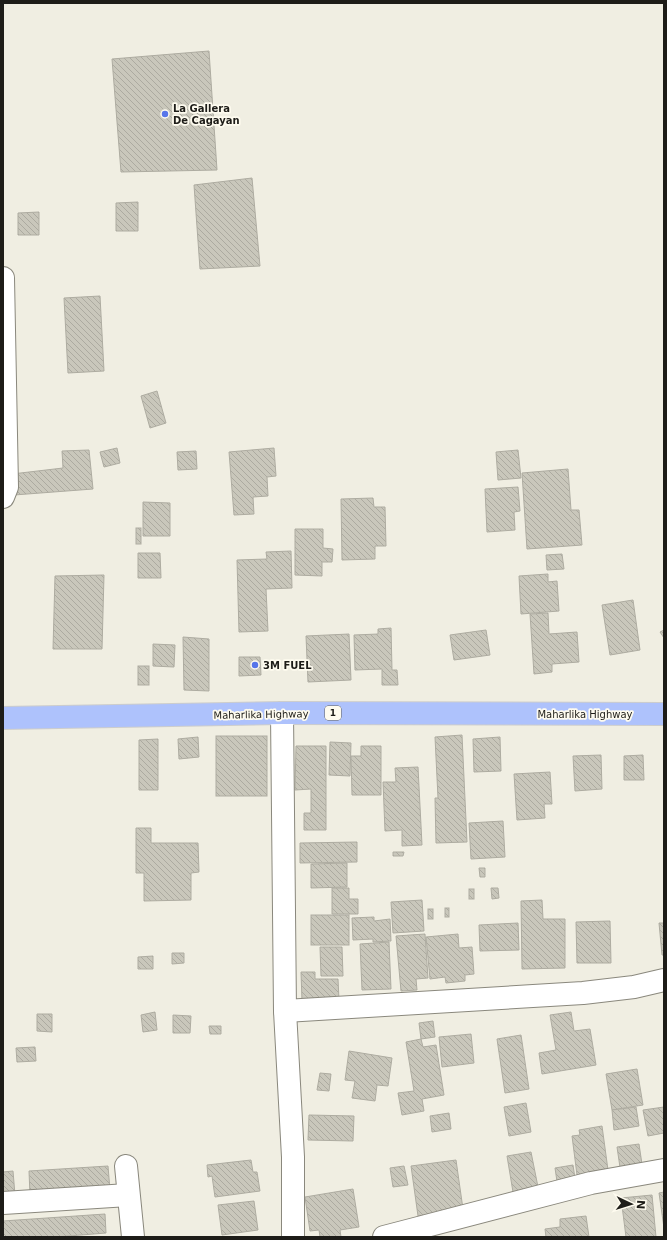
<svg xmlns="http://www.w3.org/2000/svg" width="667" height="1240" font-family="'DejaVu Sans',sans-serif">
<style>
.building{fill:url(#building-back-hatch);stroke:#aeaca1}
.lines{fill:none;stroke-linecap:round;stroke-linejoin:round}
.minor-casing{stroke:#8a887d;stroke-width:24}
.trunk-casing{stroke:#cdcdcc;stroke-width:24}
.minor{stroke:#fff;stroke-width:22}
.trunk{stroke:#aec2fc;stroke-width:22}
.poi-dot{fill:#5775ea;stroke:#fefbef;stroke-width:1.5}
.labels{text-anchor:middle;stroke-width:3.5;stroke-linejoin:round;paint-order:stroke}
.shield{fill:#fefbef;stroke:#605f58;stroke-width:1}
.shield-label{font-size:9px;font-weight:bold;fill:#1d1c18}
.poi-label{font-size:10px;font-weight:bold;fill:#1d1c18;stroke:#fefbef;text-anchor:start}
.street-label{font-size:10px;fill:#1d1c18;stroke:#fefbef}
</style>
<defs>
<pattern id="building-back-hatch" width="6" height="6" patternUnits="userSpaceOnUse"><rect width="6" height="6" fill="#c9c7bb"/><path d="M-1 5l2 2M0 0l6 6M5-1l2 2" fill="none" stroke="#acaaa0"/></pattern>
</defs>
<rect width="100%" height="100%" fill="#f0eee2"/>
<g class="building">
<polygon points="209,51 217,170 121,172 112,59"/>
<polygon points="252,178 260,266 200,269 194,185"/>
<polygon points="138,202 138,231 116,231 116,203"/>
<polygon points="39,212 39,235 18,235 18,213"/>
<polygon points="100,296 104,371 68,373 64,298"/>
<polygon points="157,391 166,423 150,428 141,396"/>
<polygon points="117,448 120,463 104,467 100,452"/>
<polygon points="274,448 276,476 267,477 268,496 253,497 254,514 234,515 229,452"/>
<polygon points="89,450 93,489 14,495 12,474 63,468 62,451"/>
<polygon points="518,450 521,478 498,480 496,452"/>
<polygon points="196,451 197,469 178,470 177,452"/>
<polygon points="568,469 571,510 579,510 582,545 527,549 522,473"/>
<polygon points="518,487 520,511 514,512 515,530 487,532 485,489"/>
<polygon points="373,498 374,507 385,507 386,546 375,546 375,559 342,560 341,499"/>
<polygon points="143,502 170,503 170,536 143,536"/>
<rect x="136" y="528" width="5" height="16"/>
<polygon points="295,529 323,529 323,548 333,549 332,562 322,562 322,576 295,575"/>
<polygon points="291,551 292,588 266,589 268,631 239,632 237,560 267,559 266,552"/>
<polygon points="138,553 160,553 161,578 138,578"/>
<polygon points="562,554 564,569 547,570 546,555"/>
<polygon points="548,574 548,582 557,581 559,611 521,614 519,576"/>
<polygon points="104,575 102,649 53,649 55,576"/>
<polygon points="633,600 640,650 610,655 602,605"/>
<polygon points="548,613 549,634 577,632 579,662 552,664 552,672 534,674 530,614"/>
<polygon points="391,628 392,670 397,670 398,685 382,685 382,669 355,670 354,635 378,634 378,629"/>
<polygon points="486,630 490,655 454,660 450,635"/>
<polygon points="664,630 664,638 660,632"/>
<polygon points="349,634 351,680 308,682 306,636"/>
<polygon points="183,637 209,639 209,691 184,690"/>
<polygon points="153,644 175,645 174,667 153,666"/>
<polygon points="239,657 260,657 261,675 239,676"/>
<rect x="138" y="666" width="11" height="19"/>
<polygon points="462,735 467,842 436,843 435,798 438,798 435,737"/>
<rect x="216" y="736" width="51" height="60"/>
<polygon points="198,737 199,757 179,759 178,739"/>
<polygon points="500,737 501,771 474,772 473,739"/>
<polygon points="158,739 158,790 139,790 139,740"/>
<polygon points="330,742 351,743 350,776 329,775"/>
<polygon points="296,746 326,746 326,830 304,830 304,813 311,813 311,789 295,790"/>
<polygon points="361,746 381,746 381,795 352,795 351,756 361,756"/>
<polygon points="601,755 602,789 575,791 573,756"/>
<polygon points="643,755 644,780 624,780 624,756"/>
<polygon points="418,767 422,845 402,846 402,830 385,831 383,782 396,782 395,768"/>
<polygon points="550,772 552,804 544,804 545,818 517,820 514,774"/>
<polygon points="503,821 505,857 471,859 469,823"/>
<polygon points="136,828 151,828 151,843 198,843 199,872 191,873 191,900 144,901 144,873 136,873"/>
<polygon points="357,842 357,862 300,863 300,843"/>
<polygon points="393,852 404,852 403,856 393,856"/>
<polygon points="347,863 347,887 311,888 311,864"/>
<polygon points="479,868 485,868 485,877 480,877"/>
<polygon points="332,888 349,888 349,899 358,899 358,914 332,914"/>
<polygon points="491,888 498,888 499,898 492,899"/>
<rect x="469" y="889" width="5" height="10"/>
<polygon points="422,900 424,931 393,933 391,902"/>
<polygon points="542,900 543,919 565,919 565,968 522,969 521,901"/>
<rect x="445" y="908" width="4" height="9"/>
<rect x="428" y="909" width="5" height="10"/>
<rect x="311" y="915" width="38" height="30"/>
<polygon points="374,917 374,921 390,919 391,941 373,942 373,939 353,940 352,918"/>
<polygon points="610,921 611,963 577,963 576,922"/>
<polygon points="518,923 519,950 480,951 479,925"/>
<polygon points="659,923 664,923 664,955 662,955"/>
<polygon points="425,934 428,978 416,979 417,990 401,991 396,936"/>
<polygon points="458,934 459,948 472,947 474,974 465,975 465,981 446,983 445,977 430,979 426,937"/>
<polygon points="389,942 391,989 362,990 360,944"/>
<polygon points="320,947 342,947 343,976 321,976"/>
<polygon points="172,953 184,953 184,963 172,964"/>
<polygon points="153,956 153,969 138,969 138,957"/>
<polygon points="301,972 315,972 315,979 338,979 339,1000 302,1001"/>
<polygon points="155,1012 157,1030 143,1032 141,1015"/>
<polygon points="571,1012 574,1031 590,1029 596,1065 542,1074 539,1053 556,1050 550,1015"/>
<polygon points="37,1014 52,1014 52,1032 37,1031"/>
<polygon points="173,1015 191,1016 190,1033 173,1033"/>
<polygon points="433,1021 435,1037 421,1039 419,1023"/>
<polygon points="209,1026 221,1026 221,1034 210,1034"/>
<polygon points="471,1034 474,1063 442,1067 439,1037"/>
<polygon points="521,1035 529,1089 505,1093 497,1039"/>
<polygon points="421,1039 423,1047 436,1045 444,1095 422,1099 424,1111 402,1115 398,1093 414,1091 406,1042"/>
<polygon points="35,1047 36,1061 17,1062 16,1048"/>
<polygon points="349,1051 392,1058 388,1086 377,1085 375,1101 352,1098 355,1081 345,1080"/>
<polygon points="637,1069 643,1105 612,1110 606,1074"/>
<polygon points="320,1073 331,1074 329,1091 317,1090"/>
<polygon points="526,1103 531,1132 509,1136 504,1107"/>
<polygon points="636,1107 639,1126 614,1130 612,1110"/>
<polygon points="664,1107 664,1133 648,1136 643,1110"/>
<polygon points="449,1113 451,1129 432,1132 430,1116"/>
<polygon points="309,1115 354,1116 353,1141 308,1140"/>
<polygon points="602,1126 608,1170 577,1175 572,1136 580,1135 579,1130"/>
<polygon points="639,1144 643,1171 621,1174 617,1147"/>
<polygon points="531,1152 538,1187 513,1192 507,1156"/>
<polygon points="251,1160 253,1172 257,1172 260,1191 215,1197 212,1176 208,1177 207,1165"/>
<polygon points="456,1160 463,1209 418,1216 411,1166"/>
<polygon points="573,1165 576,1185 558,1188 555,1168"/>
<polygon points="108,1166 110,1190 30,1195 29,1171"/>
<polygon points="404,1166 408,1185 393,1187 390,1168"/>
<polygon points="13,1171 15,1195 3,1196 3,1172"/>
<polygon points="353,1189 359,1227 340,1230 341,1237 320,1237 319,1230 310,1231 305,1197"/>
<polygon points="664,1192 664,1228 659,1193"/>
<polygon points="652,1195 656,1237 626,1237 621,1198"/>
<polygon points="254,1201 258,1230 222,1235 218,1205"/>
<polygon points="105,1214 106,1233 56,1237 3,1237 3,1221"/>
<polygon points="586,1216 589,1237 546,1237 545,1229 560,1227 560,1219"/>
</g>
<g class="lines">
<g class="minor-casing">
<g id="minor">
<polyline points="3,278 7,487 3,497"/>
<polyline points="282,713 285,1011 293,1157 293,1237"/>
<polyline points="285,1011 583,993 634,987 664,980"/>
<polyline points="126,1166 133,1237"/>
<polyline points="3,1203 128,1195"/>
<polyline points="384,1237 591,1183 664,1170"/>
</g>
</g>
<g class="trunk-casing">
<polyline id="trunk" points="3,718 282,713 664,714"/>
</g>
<use href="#minor" class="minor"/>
<use href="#trunk" class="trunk"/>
</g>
<g class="poi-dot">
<circle cx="165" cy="114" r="4"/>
<circle cx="255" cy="665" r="4"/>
</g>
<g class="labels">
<rect class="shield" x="325" y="706" width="16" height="14" rx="3"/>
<g class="shield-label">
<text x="333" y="716">1</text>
</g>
<g class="poi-label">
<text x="173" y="112">La Gallera<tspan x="173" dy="12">De Cagayan</tspan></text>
<text x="263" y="669">3M FUEL</text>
</g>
<g class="street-label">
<text transform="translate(261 714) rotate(-1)" y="4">Maharlika Highway</text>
<text x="585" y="718">Maharlika Highway</text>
</g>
</g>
<rect width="667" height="1240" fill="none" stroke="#1d1c18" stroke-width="8"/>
<g transform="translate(631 1204) rotate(94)" stroke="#fefbef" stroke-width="3" paint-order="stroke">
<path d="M0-3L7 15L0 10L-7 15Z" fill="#1d1c18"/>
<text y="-6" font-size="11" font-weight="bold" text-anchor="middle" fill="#1d1c18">N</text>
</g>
</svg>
